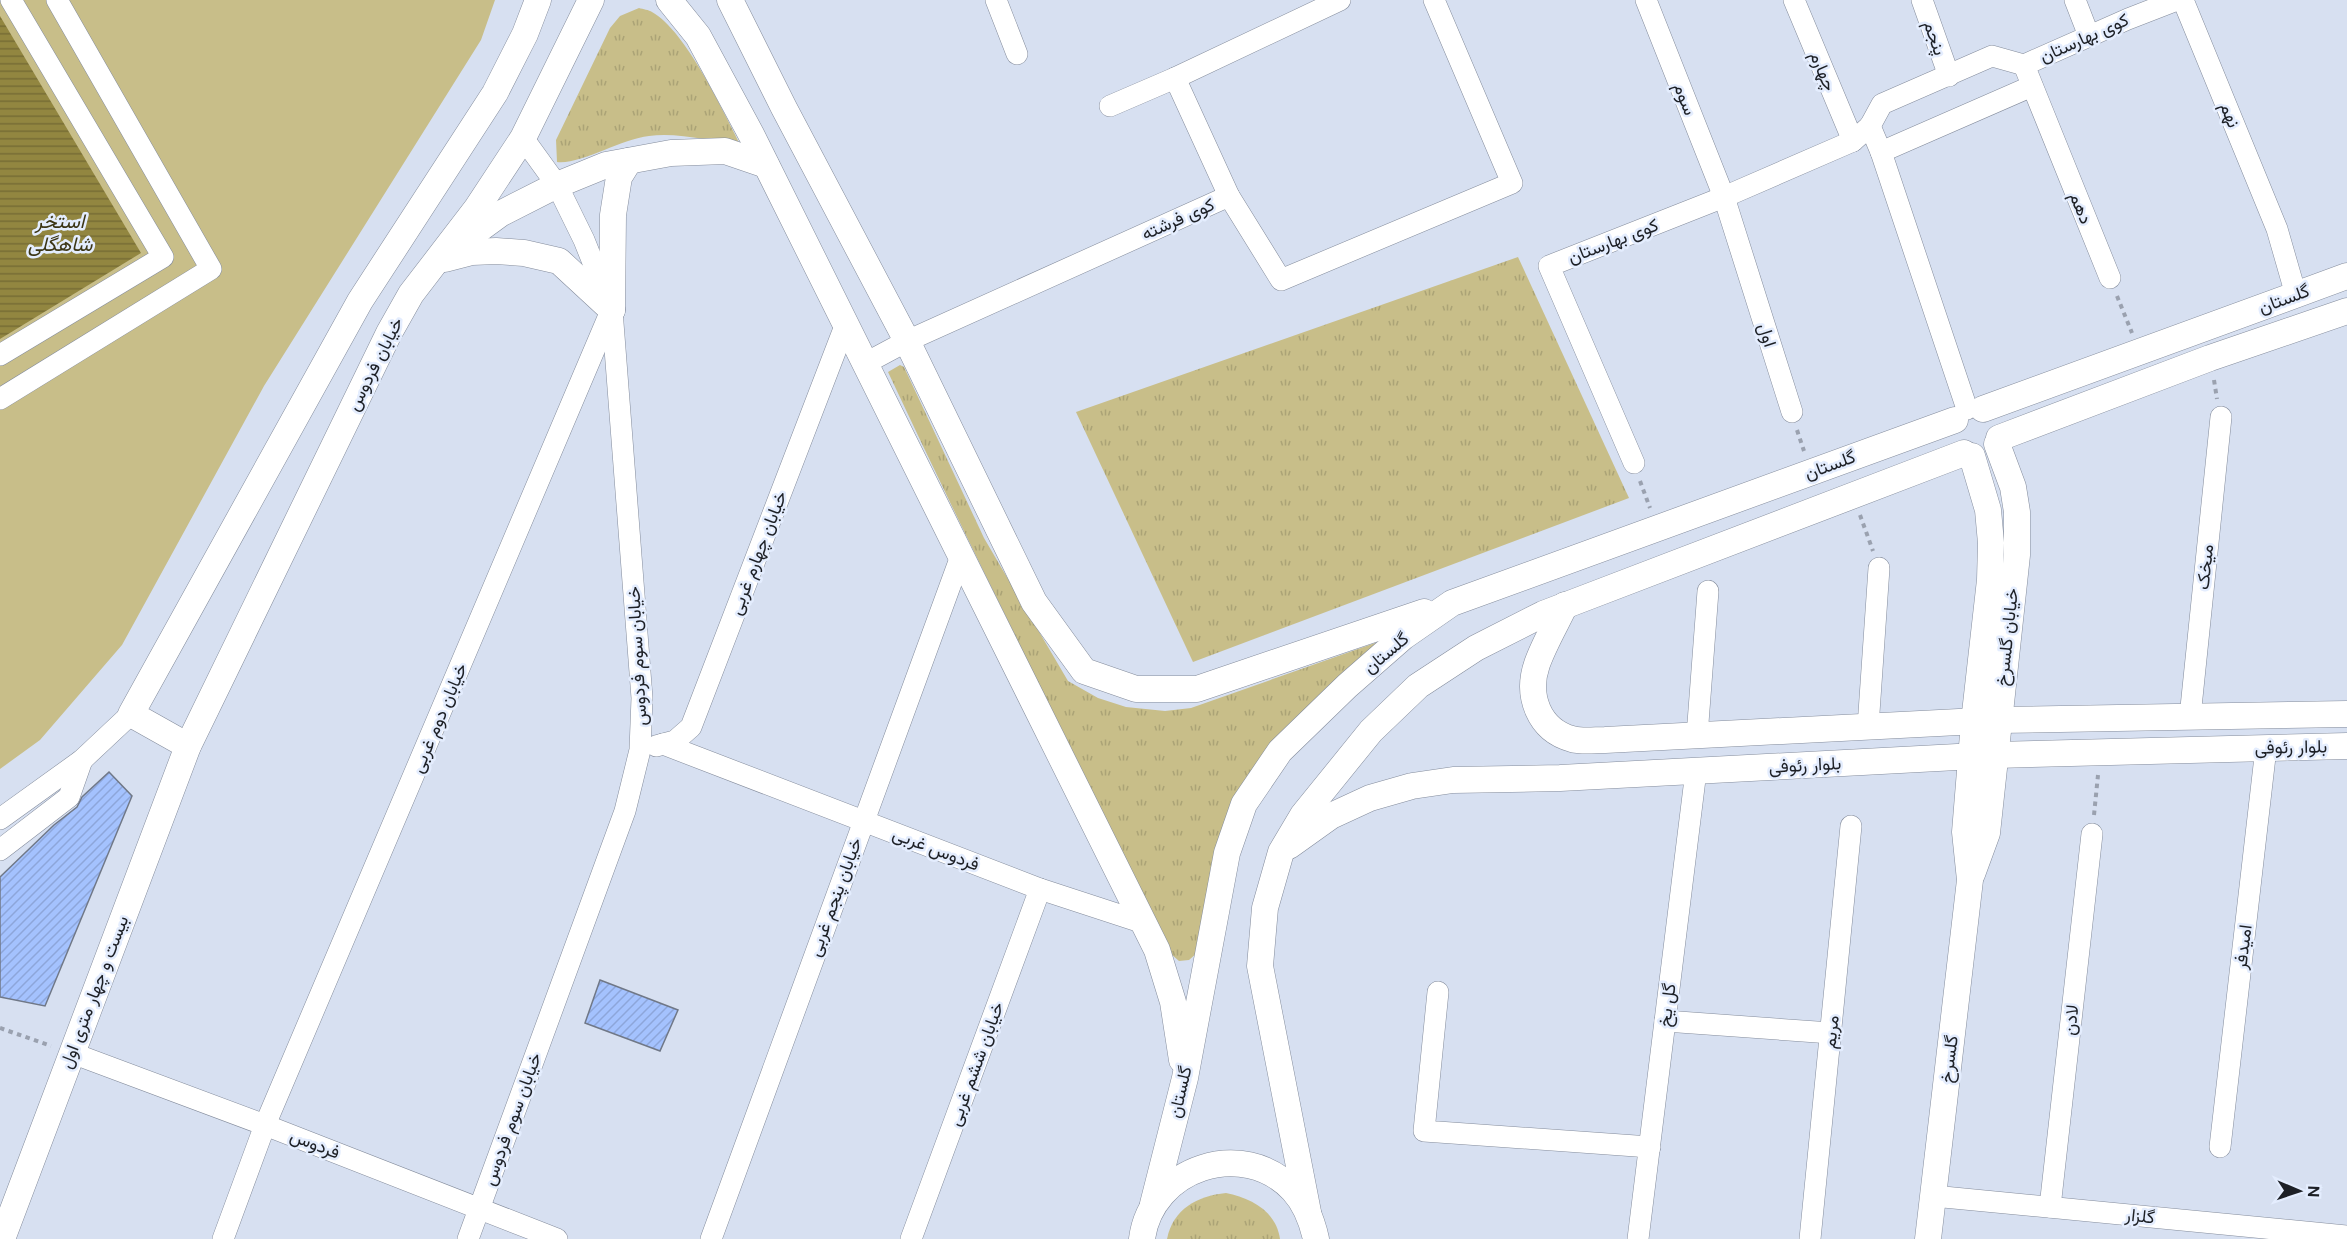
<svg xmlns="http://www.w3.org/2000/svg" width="2347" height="1239" font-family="'DM Sans',Vazirmatn,sans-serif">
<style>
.grass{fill:url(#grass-tufts)}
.park{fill:#c8be89}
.water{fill:url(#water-rules)}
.building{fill:url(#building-hatch);stroke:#707887;stroke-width:1.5}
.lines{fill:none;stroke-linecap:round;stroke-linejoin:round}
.minor-casing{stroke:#848c9c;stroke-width:22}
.major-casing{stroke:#848c9c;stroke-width:27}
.path{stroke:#9aa1af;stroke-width:4;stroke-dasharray:4.5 4.5;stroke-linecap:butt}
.minor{stroke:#fff;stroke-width:21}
.major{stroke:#fff;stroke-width:26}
.labels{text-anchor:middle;stroke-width:5;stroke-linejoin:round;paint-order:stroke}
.street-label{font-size:18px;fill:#1d2026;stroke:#e4edfe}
.water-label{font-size:20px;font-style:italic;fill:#3c3616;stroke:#e4edfe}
</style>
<defs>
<pattern id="grass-tufts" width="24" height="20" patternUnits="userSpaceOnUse" patternTransform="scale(1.5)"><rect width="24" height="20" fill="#c8be89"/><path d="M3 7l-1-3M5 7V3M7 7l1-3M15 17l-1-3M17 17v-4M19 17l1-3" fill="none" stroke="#aba376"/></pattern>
<pattern id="water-rules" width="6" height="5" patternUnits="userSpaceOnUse" patternTransform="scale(1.5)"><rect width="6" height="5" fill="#928640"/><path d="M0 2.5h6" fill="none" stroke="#776d35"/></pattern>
<pattern id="building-hatch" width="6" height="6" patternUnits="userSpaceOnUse" patternTransform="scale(1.5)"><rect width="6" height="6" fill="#a4c2fe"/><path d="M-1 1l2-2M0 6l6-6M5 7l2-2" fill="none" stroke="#8da6da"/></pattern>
</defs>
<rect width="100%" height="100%" fill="#d7e0f1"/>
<g class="grass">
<path d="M639,8C643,9 649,10 652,12C686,31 723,111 741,146C715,141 676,132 649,136C621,139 580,165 557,162L556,140L610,28L620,16Z"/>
<polygon points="1518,257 1629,498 1193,662 1076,412"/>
<path d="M900,365L904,367L984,538L1068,681L1098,698L1126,707L1165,711L1191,708L1392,637L1339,676L1284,732L1227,817L1211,866L1208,897L1197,953L1189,960L1179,961L1171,954C1078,759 979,567 888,372Z"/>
<path d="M1226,1193C1251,1198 1276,1211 1280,1239H1167C1173,1209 1197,1196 1226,1193Z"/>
</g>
<polygon class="park" points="0,0 495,0 481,40 264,386 122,645 40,740 0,769"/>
<polygon class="water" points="0,16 141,253 0,339"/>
<g class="building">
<polygon points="109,772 132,796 45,1006 0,997 0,877 54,825 77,807 82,797"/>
<polygon points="600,980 678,1010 660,1051 585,1023"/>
</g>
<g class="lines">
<g class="minor-casing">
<g id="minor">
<polyline points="996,0 1017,54"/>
<polyline points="1646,0 1724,197 1792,412"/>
<polyline points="1794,0 1853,141"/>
<polyline points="1922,0 1949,76"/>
<polyline points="2075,0 2089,36"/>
<polyline points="2183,0 2277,229 2296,295"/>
<polyline points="2024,65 2110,278"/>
<polyline points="1175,78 1229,196"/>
<polyline points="1110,106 1175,78 1340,0"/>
<polyline points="1870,126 1881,152 1967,409"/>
<polyline points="1881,152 2032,86"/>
<polyline points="0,355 163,257 11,0"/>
<polyline points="864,364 907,341 1229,196 1281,280 1512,183 1434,0"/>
<polyline points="0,399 211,269 57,0"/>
<polyline points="1634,463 1549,266 1724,197 1853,141 1870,126 1882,104 1992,56 2024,65 2128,19 2177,0"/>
<polyline points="2190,717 2221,417"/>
<polyline points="1868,727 1879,568"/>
<polyline points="1697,736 1708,591"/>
<polyline points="663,744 1040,889 1144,923"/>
<polyline points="656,746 675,741 691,727 845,326"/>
<polyline points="0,819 82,760 131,714"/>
<polyline points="0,850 69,797 82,760"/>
<polyline points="1438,992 1424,1131 1650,1147"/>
<polyline points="1665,1021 1831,1033"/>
<polyline points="72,1053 265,1125 557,1239"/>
<polyline points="2220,1147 2266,748"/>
<polyline points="1933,1196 2347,1236"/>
<polyline points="2050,1207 2092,834"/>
<polyline points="223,1239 265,1125 610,313"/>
<polyline points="468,1239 625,811 640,750 642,698 612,310 584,240 557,185 523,138"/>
<polyline points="711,1239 961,556"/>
<polyline points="911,1239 1040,889"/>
<polyline points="1638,1239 1696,771"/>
<polyline points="1810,1239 1851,826"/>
</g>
</g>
<g class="major-casing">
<g id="major">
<polyline points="669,0 698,36 752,136 1157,950 1173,1002 1182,1060"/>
<polyline points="730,0 784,108 907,341 1034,602 1084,671 1136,689 1197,689 1424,612"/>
<polyline points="463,241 500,214 557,185 606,165 671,153 725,151 766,165"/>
<polyline points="445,259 472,252 496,251 524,253 559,261 612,310"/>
<polyline points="612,310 613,215 619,177 629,161"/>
<polyline points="1983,409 2347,276"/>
<polyline points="1999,438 2210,358 2347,311"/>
<path d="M1565,605C1556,624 1544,644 1537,664C1526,696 1539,730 1572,739C1582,742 1595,740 1605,740L1998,720L2347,714"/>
<polyline points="188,746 131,714 360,301 495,93 525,34 538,0"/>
<polyline points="1289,846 1331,816 1370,798 1412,786 1453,780 1560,778 1995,755 2347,746"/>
<polyline points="1972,874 1987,833 2017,555 2017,512 2013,487 1997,444"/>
<polyline points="1153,1204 1185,1078 1227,853 1244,804 1280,751 1347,686 1403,637 1452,603 1955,420"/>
<polyline points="1308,1212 1260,966 1265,908 1281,852 1303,815 1371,731 1418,686 1476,648 1543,614 1964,453"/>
<polyline points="2,1239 188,746 389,333 411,294 477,208 523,138 591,0"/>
<path d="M1142,1239C1151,1168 1243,1137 1293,1190C1305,1203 1312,1221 1316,1239"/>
<polyline points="1928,1239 1970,880 1965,832 1974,722 1990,580 1991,543 1988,510 1972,456"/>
</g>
</g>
<g class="path">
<polyline points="2117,296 2132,333"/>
<polyline points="2214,380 2217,399"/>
<polyline points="1797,430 1804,451"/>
<polyline points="1640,481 1650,508"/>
<polyline points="1860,515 1873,551"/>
<polyline points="2094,815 2098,775"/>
<polyline points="0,1028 51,1046"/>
</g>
<use href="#minor" class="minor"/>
<use href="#major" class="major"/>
</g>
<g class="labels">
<g class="street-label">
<text transform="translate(1935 38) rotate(71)" y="6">پنجم</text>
<text transform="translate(2084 38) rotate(-24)" y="6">کوی بهارستان</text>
<text transform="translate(1823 71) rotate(67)" y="6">چهارم</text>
<text transform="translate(1685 99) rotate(69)" y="6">سوم</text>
<text transform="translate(2230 115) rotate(68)" y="6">نهم</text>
<text transform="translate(2081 208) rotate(68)" y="6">دهم</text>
<text transform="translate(1178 219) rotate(-24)" y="6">کوی فرشته</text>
<text transform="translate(1613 241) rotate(-21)" y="6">کوی بهارستان</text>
<text transform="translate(2284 299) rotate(-20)" y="6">گلستان</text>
<text transform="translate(1767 335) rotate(72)" y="6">اول</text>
<text transform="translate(375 364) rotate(-63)" y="6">خیابان فردوس</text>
<text transform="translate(1830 465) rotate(-20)" y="6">گلستان</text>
<text transform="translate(758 553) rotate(-69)" y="6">خیابان چهارم غربی</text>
<text transform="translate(2205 567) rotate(-84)" y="6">میخک</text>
<text transform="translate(2007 637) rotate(-84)" y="6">خیابان گلسرخ</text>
<text transform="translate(1386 653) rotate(-40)" y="6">گلستان</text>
<text transform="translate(637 656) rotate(-93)" y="6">خیابان سوم فردوس</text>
<text transform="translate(439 718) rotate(-67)" y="6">خیابان دوم غربی</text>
<text transform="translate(2291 747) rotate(-1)" y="6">بلوار رئوفی</text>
<text transform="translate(1805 765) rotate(-3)" y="6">بلوار رئوفی</text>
<text transform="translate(936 849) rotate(21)" y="6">فردوس غربی</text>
<text transform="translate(835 897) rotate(-70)" y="6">خیابان پنجم غربی</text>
<text transform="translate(2243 947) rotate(-83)" y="6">امیدفر</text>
<text transform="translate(94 992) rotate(-69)" y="6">بیست و چهار متری اول</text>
<text transform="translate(1667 1005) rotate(-83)" y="6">گل یخ</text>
<text transform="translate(2071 1020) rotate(-84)" y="6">لادن</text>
<text transform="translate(1831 1032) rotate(-84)" y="6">مریم</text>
<text transform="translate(1949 1059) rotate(-83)" y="6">گلسرخ</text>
<text transform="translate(976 1064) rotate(-70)" y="6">خیابان ششم غربی</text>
<text transform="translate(1180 1092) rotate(-77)" y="6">گلستان</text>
<text transform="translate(512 1119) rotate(-70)" y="6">خیابان سوم فردوس</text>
<text transform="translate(315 1144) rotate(21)" y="6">فردوس</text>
<text transform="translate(2140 1216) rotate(6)" y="6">گلزار</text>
</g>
<g class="water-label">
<text x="60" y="228">استخر<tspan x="60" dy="23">شاهگلی</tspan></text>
</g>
</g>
<g transform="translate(2299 1191) rotate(92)" stroke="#e4edfe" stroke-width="4.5" paint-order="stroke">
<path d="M0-4.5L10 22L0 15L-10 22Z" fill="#1d2026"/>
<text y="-9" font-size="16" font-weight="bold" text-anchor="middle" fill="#1d2026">N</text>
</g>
</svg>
